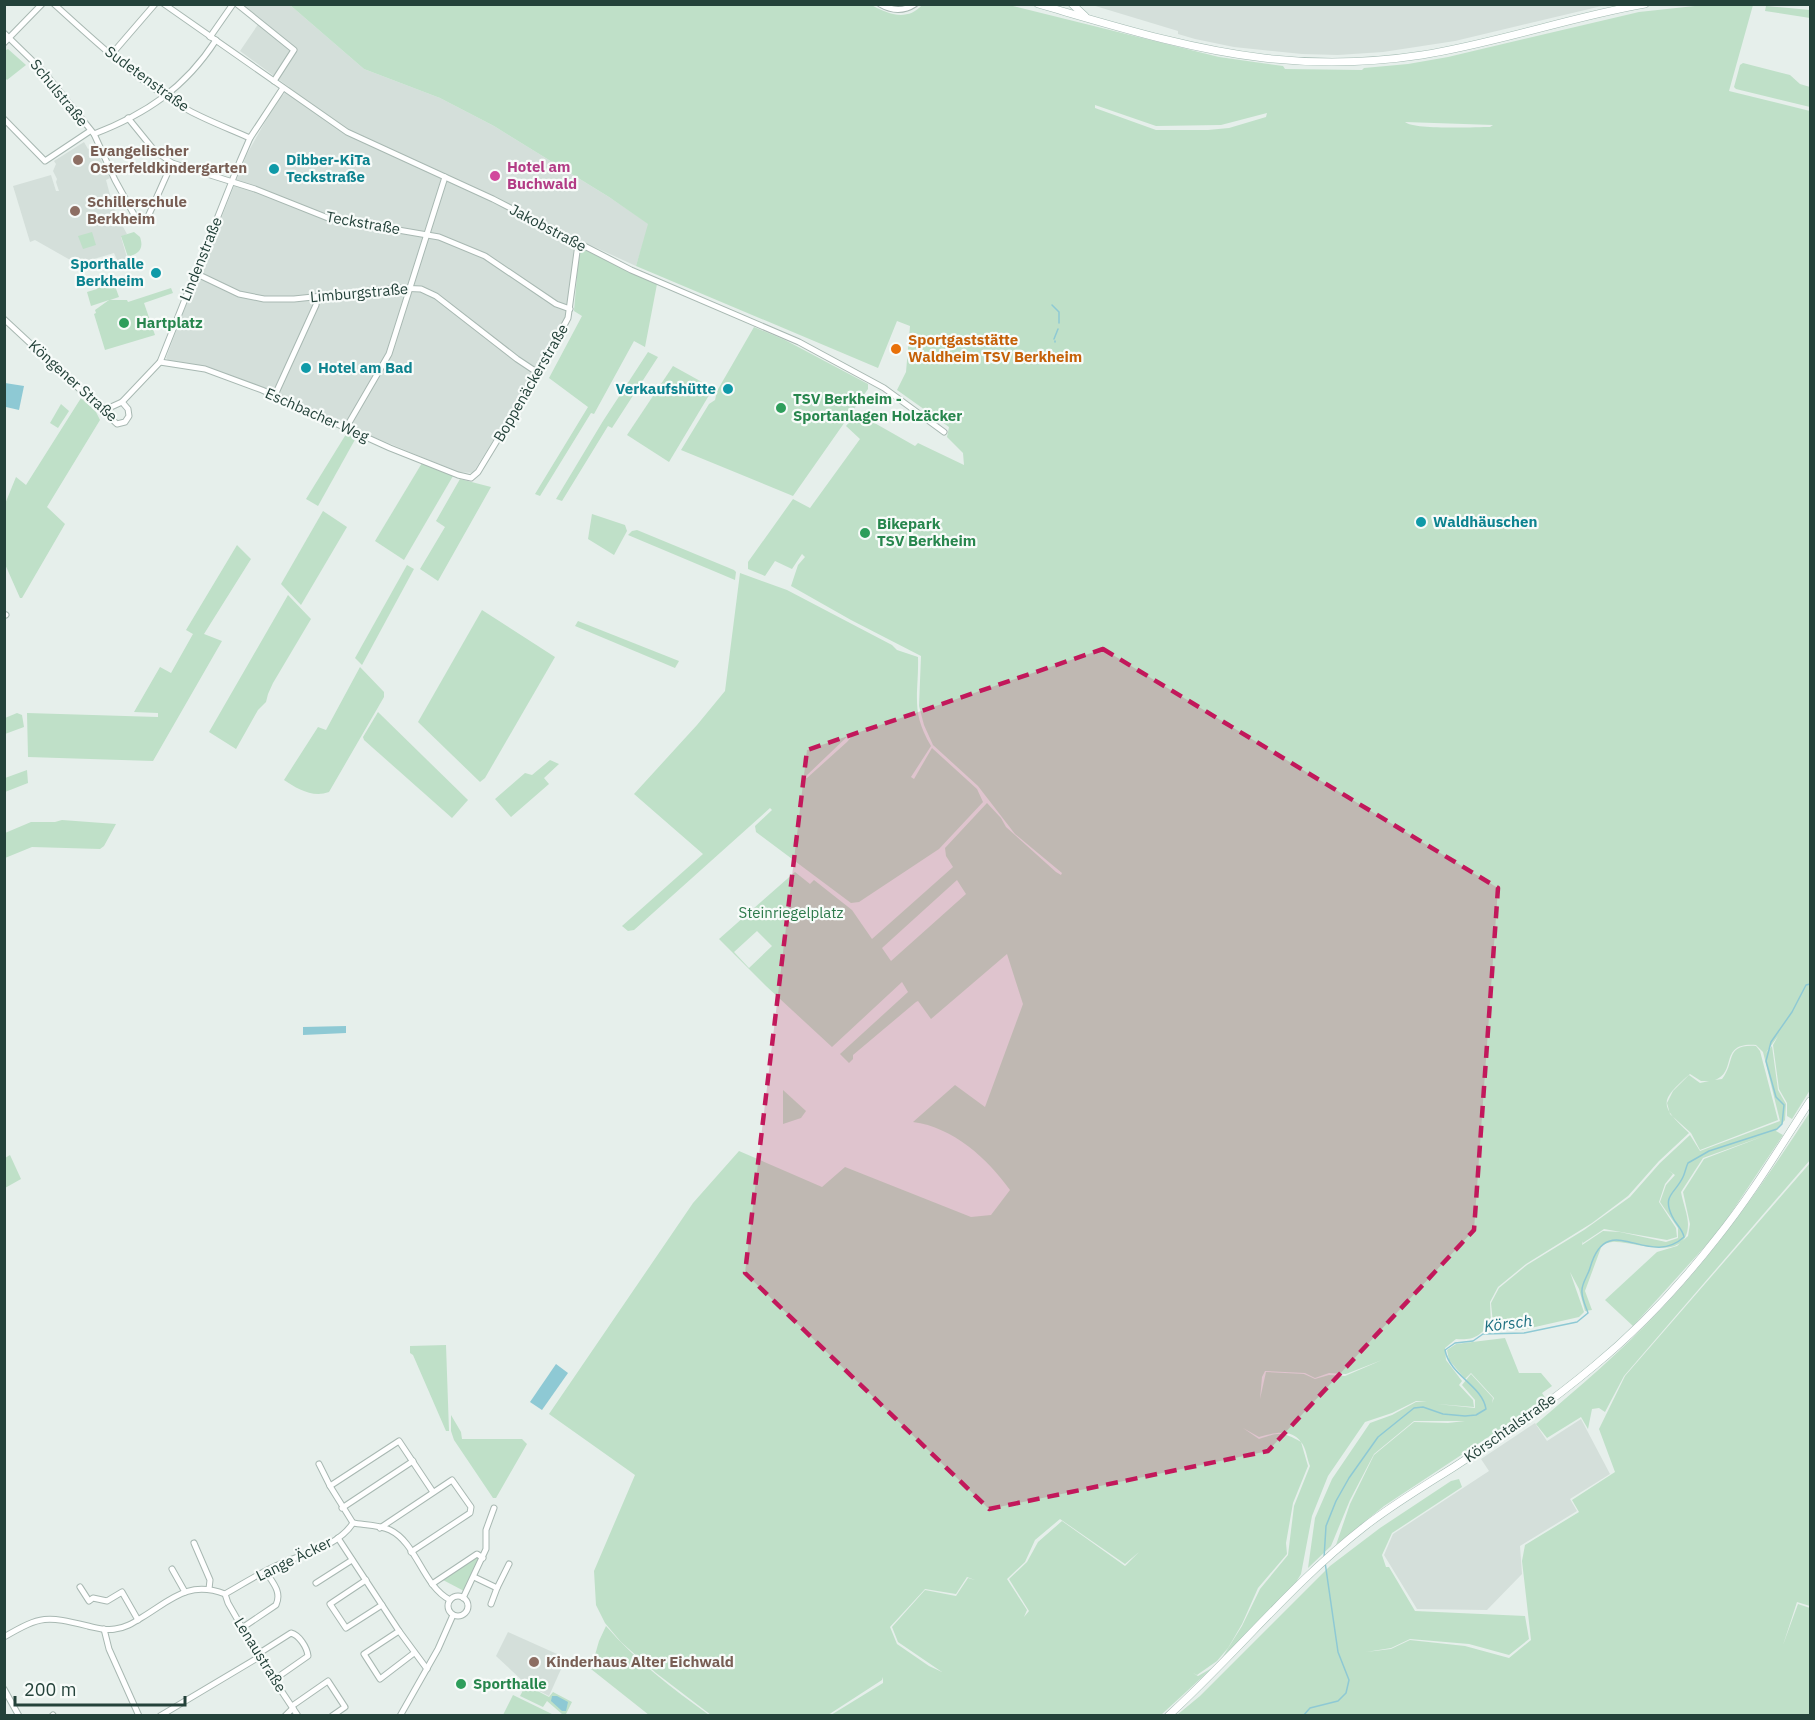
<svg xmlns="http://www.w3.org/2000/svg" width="1815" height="1720" font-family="'IBM Plex Sans',sans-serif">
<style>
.built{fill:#d4dfda}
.green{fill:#bfe0c8;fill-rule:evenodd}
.water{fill:#8ec9d4}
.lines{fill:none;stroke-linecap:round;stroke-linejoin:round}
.stream{stroke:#8ec9d4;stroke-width:1.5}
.street-casing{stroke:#a8b8b2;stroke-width:7}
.secondary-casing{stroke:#a4bbb3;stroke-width:8}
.street{stroke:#fff;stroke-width:5}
.secondary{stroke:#fff;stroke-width:7}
.marked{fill:#c2185b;fill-opacity:0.2;stroke:#c2185b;stroke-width:4.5;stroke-dasharray:12 8;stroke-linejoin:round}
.education-dot{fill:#8d6e63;stroke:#f7fbf9;stroke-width:2}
.culture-dot{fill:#0f9aa8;stroke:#f7fbf9;stroke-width:2}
.hotel-dot{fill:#d1479c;stroke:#f7fbf9;stroke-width:2}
.leisure-dot{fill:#2e9e5b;stroke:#f7fbf9;stroke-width:2}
.food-dot{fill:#e8710a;stroke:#f7fbf9;stroke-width:2}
.labels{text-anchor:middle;stroke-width:4.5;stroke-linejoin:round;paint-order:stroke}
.street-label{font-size:15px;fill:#24423a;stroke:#f7fbf9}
.education-label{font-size:15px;font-weight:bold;fill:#785e54;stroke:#f7fbf9;text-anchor:start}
.culture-label{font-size:15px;font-weight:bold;fill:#0d838f;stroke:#f7fbf9;text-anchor:start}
.hotel-label{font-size:15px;font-weight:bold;fill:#b23c85;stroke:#f7fbf9;text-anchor:start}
.leisure-label{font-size:15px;font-weight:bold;fill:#27864d;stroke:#f7fbf9;text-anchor:start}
.food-label{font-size:15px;font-weight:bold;fill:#c56008;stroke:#f7fbf9;text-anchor:start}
.park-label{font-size:15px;fill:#2d7a4b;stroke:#f7fbf9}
.water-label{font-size:16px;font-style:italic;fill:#1c6f80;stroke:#f7fbf9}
</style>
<rect width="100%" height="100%" fill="#e6efeb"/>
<g class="built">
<polygon points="243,5 290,5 364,69 440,98 494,126 609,197 649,224 636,266 577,239 574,247 570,295 564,322 540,365 473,473 458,472 376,438 271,391 208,367 170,362 166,358 195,281 200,271 247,154 279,97 283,95 289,87 240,51 261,20"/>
<polygon points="1092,5 1092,4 1606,5 1455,41 1383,52 1338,55 1302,54 1234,47 1195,39 1178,34 1178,31"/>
<polygon points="84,142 88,149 92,147 95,153 97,152 110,178 106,180 112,202 118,218 127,234 121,237 128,261 119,264 114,253 87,261 83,267 75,265 72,261 35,240 30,242 13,186 51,175 56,191 59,191 56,182 57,179 53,171 56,164 54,161"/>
<polygon points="1581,1419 1610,1474 1570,1499 1577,1511 1520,1546 1522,1574 1487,1610 1417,1609 1384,1555 1393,1534 1489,1471 1481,1459 1535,1423 1547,1441"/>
<polygon points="508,1632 566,1658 549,1696 526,1684 496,1656"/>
</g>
<g class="green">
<path d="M870,4C887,14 907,22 922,5H1009L1219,57L1283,66L1285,69L1362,70L1364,68L1408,64L1448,57L1639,12L1704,5H1753L1729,91L1810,111V1090L1792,1119L1787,1116V1103L1779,1089L1773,1045L1778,1036L1765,1054L1772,1046L1778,1090L1786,1104L1785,1120L1776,1131L1783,1135L1719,1231L1633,1326L1605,1300L1657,1252L1677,1246L1688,1236L1690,1224L1683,1192L1704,1159L1764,1136L1703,1158L1681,1192C1683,1203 1688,1215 1688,1225C1687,1263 1637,1242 1616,1242C1611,1241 1606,1244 1602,1245L1585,1291L1592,1310L1585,1311L1579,1289L1570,1272L1584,1312L1579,1317L1522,1330L1489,1329L1493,1324L1491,1303L1499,1288L1527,1265L1584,1230L1630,1197L1660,1163L1690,1135L1700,1151L1780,1121L1763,1052L1756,1045C1718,1042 1738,1072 1715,1080L1722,1079C1736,1062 1724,1044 1756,1046L1760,1051L1778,1120L1700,1150L1691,1133L1670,1114L1667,1103L1673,1091L1689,1075L1700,1083L1709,1081H1701L1690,1074C1659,1101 1659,1105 1689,1133L1659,1161L1628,1196L1592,1223L1526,1264L1498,1287L1490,1302L1491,1323C1478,1337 1475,1340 1456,1339L1445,1348L1446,1360L1462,1381L1459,1385L1473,1400L1474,1407L1437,1404L1475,1408V1400L1462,1385L1471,1374L1493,1398L1492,1403L1494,1398L1471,1373L1465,1379L1449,1360L1447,1350L1456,1344L1505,1338L1519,1373H1541L1552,1386L1542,1393L1546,1399L1384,1506L1336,1545L1350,1504L1374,1455L1414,1422L1448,1423L1465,1421H1414L1374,1454L1350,1500L1331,1546L1308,1568L1315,1518L1332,1479L1370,1423L1392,1415L1416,1402H1427L1416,1401L1392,1413L1365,1422L1328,1476L1312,1516L1301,1574L1295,1584L1220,1661L1242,1626L1260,1589L1288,1555L1294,1506L1310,1466C1307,1459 1306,1447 1301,1442C1291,1428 1273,1433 1259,1437L1243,1428L1259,1439C1278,1432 1284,1432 1301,1442L1308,1466L1293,1503L1286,1543L1287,1554L1258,1588L1242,1624L1228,1648L1217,1661L1197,1675L1193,1673L1198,1676L1212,1668L1161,1715H831L883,1683V1677L882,1680L828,1715H711L656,1673L621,1642L605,1623L596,1605L594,1571L635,1475L549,1414L693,1203L739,1151L822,1187L845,1167L971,1217L991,1215L1010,1190C988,1159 953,1127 913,1122L955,1085L985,1107L1023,1004L1007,954L931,1019L918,1001L916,1002L853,1055V1059L849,1063L840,1054L908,992L902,982L832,1047L766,986L719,939L795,872L810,884L814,880L852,910L872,939L953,867L946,856L945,848L987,803L1001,818L1006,827L1056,872L1061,875L1062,873L1015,834L978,786L933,745L924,725L919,706L921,656L851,620L791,586L798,565L805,557L802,554L792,569L775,561L765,576L748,569V562L793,499L810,508L860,439L846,426L857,413L915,446L918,443L964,465L963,453L947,437L949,427L897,390L906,372L910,326L897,321L878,368L636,266L648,224L609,197L494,126L440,98L364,69L290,5ZM1095,105L1156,126L1221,125L1267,113L1266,117L1229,128L1208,130H1156L1095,108ZM1405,122L1493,125L1490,127C1475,127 1414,130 1405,122ZM957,880L966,894L891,961L882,948ZM757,931L772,946L749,968L734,952ZM1668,1170L1675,1175L1666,1185L1660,1202L1678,1228V1238L1666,1242L1620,1232L1603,1231L1582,1245L1583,1241V1243L1604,1229L1667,1240L1677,1237L1676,1228L1659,1202L1665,1184L1673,1174ZM1382,1360L1345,1376L1329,1375L1315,1379L1304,1374L1266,1372L1260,1399L1262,1377L1265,1371L1305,1373L1315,1378L1329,1373L1346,1374ZM1060,1519L1125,1564L1139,1552L1125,1566L1062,1521L1038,1542L1027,1562L1009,1579L1029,1611L1024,1617L1027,1610L1007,1579L1025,1562L1035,1540ZM967,1577L975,1580L968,1578L956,1596L925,1590L892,1627L898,1642L942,1672L929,1666L897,1644L890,1627L925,1589L956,1594Z"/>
<polygon points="1766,6 1810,10 1810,18 1765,11"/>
<polygon points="8,49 26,65 7,80 5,78 4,51"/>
<polygon points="1743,63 1790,75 1800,84 1810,87 1810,107 1736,89 1734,87 1740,65"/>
<polygon points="92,232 96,245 83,249 78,236"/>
<path d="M134,232L140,237C144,249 139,253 128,257L121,236Z"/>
<polygon points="584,249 657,284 645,347 634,341 594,414 591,413 540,496 535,494 588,407 549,378 582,316 574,311 579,251"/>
<polygon points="103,283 104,287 115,286 119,297 110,300 127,300 128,302 171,288 173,293 144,303 155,335 105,350 94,314 96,313 95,310 109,300 91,306 87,292 97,289 96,285"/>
<polygon points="754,327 785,340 868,384 868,389 793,496 681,450 709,404 715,400 717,391"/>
<polygon points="648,352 658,357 612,428 608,426 562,501 556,499 603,421"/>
<polygon points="673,366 711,387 711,392 669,462 627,435"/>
<polygon points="81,398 96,412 100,420 47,507 65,524 22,598 20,598 4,562 5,504 16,477 26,485"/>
<polygon points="61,404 69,411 58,428 50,423"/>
<polygon points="348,431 357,436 318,506 306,499"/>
<polygon points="422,463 453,476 404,560 375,541"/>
<polygon points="460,479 491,487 438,581 420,569 445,527 436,521"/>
<polygon points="323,511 347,527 301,605 281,584"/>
<polygon points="592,514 625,525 627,531 614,555 588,539"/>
<polygon points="637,530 734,570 736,572 735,580 628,535 632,531"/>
<polygon points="237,545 251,559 204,634 222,641 153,761 28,757 27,713 158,717 158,713 134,712 160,667 171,673 193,634 186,630"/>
<polygon points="407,565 414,569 362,665 355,658"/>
<path d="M740,573L787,590L892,645L897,650L918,657C919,694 910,711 931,746L911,777L914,779L932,748L977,789L983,802L939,849L859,902L851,903L756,832L755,826L772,810L770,808L634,930L628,931L622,926L703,854L634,794L697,725L725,691ZM851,733L853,735L847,742L807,778L805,777Z"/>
<polygon points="288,595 311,619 273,683 268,694 266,702 258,710 236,749 209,732"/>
<polygon points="482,610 555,657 485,778 480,782 418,722"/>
<polygon points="578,621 679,661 675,668 575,626"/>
<path d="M360,667L384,692V697L329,792C313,798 297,789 284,780L318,727L326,730Z"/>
<polygon points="378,712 468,800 452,818 364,740 363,737"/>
<polygon points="17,713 22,715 24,727 5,734 5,718"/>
<polygon points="550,760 559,764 544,778 549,784 511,817 495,799 525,773 532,775"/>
<polygon points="27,770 28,783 5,792 5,778"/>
<polygon points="62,820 116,824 104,846 100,849 32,847 5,858 5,833 31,822 55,822"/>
<polygon points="783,1090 806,1111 801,1118 783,1124"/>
<path d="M1810,1112V1160L1624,1376L1605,1412L1599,1408L1592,1409L1588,1429L1581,1417L1547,1438L1536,1424C1579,1387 1622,1351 1661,1309C1718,1249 1765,1181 1810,1112Z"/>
<polygon points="10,1155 21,1179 5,1188 5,1158"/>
<polygon points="1810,1163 1810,1606 1797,1602 1783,1645 1798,1604 1810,1608 1810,1715 1177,1715 1200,1696 1330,1566 1380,1528 1451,1481 1459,1479 1462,1487 1392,1533 1382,1555 1386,1567 1389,1567 1415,1611 1525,1616 1529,1639 1509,1655 1469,1644 1410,1639 1391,1648 1366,1652 1391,1649 1410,1640 1465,1646 1509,1658 1531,1640 1522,1561 1525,1545 1579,1512 1572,1500 1615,1472 1599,1429 1625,1376"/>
<polygon points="446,1345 449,1431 446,1431 413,1355 410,1353 410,1346"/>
<polygon points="451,1415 461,1432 462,1439 522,1439 527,1444 496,1498 493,1498 454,1440 451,1431"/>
<polygon points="477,1556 480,1558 464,1591 443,1580"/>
<path d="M606,1626C635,1660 673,1689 709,1715H649L591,1669L599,1641Z"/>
<polygon points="526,1685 549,1697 553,1692 572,1702 566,1714 562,1714 547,1701 543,1707 520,1696"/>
<polygon points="513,1695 554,1715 503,1715"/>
</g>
<g class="water">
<polygon points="5,383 24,386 19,410 6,407"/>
<polygon points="346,1026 346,1033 303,1035 303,1027"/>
<polygon points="556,1364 568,1373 542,1410 530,1402"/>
<polygon points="552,1696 557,1696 568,1702 566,1711 562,1711 551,1701"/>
</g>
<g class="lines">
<g class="stream">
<polyline points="1052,305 1059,312 1059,323"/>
<polyline points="1054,339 1058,329"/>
<polyline points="1055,342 1055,341"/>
<path d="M1324,1558L1326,1526L1336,1501L1349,1478L1378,1437L1414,1408L1423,1407L1443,1414L1465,1416L1476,1415L1486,1409C1482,1385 1450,1376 1445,1350L1455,1343L1473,1341L1483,1334L1524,1333L1577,1322L1588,1313C1586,1307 1581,1297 1582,1290C1582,1283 1588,1275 1590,1268C1607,1207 1648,1270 1684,1237C1682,1228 1676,1225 1672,1216C1662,1195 1675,1194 1683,1177C1685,1173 1686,1167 1688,1163L1709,1151L1777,1129L1782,1124L1784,1105L1776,1097L1766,1061L1771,1042L1792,1012L1806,985L1810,984"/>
<polyline points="1303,1716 1310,1708 1338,1701 1346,1693 1349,1680 1338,1652 1325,1562"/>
</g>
<g class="street-casing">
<g id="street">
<path d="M54,4C96,42 138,82 188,110C208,121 230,129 250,138"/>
<polyline points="164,4 347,132 493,199 631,270 799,342 884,388 944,432"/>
<polyline points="237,4 294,50 274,81"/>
<path d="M880,4C892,11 903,12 915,4"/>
<polyline points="4,33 44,72 94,134 115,180 137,220 142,222 147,219 172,163"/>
<polyline points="210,37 233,4"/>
<polyline points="4,43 42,4"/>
<polyline points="111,55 155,4"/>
<polyline points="128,118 154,150 172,163 255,189 328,218 439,237 485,256 556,304 570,309"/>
<polyline points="4,119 45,161 90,131"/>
<path d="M94,134C146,114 185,88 216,40"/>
<polyline points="195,273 239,294 264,299 294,299 398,288 421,289 436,296 517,359 538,373"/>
<polyline points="4,319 117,424 125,422 129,416 128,409 122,402"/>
<polyline points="160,362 205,369 262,390 390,448 458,475 471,478 478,472 541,368 568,318 578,244"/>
<polyline points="275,395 316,305 317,297"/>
<polyline points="98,406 111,407 122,402 160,362 240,161 250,138 283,88"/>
<polyline points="346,428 389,354 445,177"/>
<polyline points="4,614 6,615"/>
<polyline points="319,1464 330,1486 353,1523"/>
<polyline points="330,1486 399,1441 433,1492"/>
<polyline points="342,1508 413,1461"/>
<path d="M353,1523C365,1525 380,1525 390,1530C417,1543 422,1585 450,1600"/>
<polyline points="380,1528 452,1480 471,1507 470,1513 411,1552"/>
<polyline points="338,1538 399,1631 427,1669"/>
<polyline points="194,1543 210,1580 209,1589"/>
<polyline points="172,1569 185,1592"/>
<polyline points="474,1577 497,1588 509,1564"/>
<polyline points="366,1580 330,1604 346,1628 382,1605"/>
<polyline points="316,1583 352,1560"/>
<polyline points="432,1584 477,1554 483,1558"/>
<polyline points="80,1587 89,1601 93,1598 107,1601 122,1592 138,1620"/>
<polyline points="225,1594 228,1603 259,1657 298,1716"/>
<circle cx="458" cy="1606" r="10"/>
<polyline points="463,1598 486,1549 486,1530 494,1508"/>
<polyline points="491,1604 497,1588"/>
<path d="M242,1628L276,1605C282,1592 273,1583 266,1572"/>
<polyline points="104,1629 109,1649 139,1716"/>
<polyline points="399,1631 364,1654 380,1679 414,1653"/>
<path d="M4,1637C42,1615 46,1616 88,1626C97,1628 106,1631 115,1629C125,1628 133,1623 141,1618C171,1600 188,1580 225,1594C243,1584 261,1572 280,1564C305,1553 337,1547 353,1523"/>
<path d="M258,1654L291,1633C299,1635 307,1647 308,1656L275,1679"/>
<polyline points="4,1689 19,1716"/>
<polyline points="292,1706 328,1681 345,1707 332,1716"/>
<polyline points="52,1716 53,1715"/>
<polyline points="160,1716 259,1657"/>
<polyline points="285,1716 293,1708"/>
<polyline points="400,1716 438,1649 453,1615"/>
</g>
</g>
<g class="secondary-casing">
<g id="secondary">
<path d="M1038,4C1111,25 1187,49 1264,58C1316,64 1370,63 1422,55C1498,43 1570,17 1645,4"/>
<polyline points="1072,4 1085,16"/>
<path d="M1168,1716C1235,1655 1292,1583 1364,1527C1392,1505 1424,1486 1454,1467C1502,1436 1550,1403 1594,1366C1639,1329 1680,1285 1716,1239C1751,1196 1780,1147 1810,1101"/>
</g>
</g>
<use href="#street" class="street"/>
<use href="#secondary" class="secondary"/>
</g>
<path class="marked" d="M1103,649L1498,888L1474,1230L1268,1451L989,1509L745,1273L807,750Z"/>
<g class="education-dot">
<circle cx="78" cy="160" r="6"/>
<circle cx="75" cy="211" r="6"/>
<circle cx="534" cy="1662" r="6"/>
</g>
<g class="culture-dot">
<circle cx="274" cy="169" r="6"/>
<circle cx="156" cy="273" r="6"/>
<circle cx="306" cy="368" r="6"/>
<circle cx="728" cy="389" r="6"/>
<circle cx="1421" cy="522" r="6"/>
</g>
<circle class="hotel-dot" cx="495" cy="176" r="6"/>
<g class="leisure-dot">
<circle cx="124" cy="323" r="6"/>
<circle cx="781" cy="408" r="6"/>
<circle cx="865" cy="533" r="6"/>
<circle cx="461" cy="1684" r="6"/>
</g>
<circle class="food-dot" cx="896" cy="349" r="6"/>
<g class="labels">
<g class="street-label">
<text transform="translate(147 79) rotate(36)" y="5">Sudetenstraße</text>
<text transform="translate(59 93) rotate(51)" y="5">Schulstraße</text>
<text transform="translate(363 223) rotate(10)" y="5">Teckstraße</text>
<text transform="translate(548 228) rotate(28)" y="5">Jakobstraße</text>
<text transform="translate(201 259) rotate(-68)" y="5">Lindenstraße</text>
<text transform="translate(359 293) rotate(-5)" y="5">Limburgstraße</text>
<text transform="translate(73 381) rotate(42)" y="5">Köngener Straße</text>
<text transform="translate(531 383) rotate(-60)" y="5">Boppenäckerstraße</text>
<text transform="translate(317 415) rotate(24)" y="5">Eschbacher Weg</text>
<text transform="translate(1510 1428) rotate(-35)" y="5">Körschtalstraße</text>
<text transform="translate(294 1559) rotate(-26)" y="5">Lange Äcker</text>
<text transform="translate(260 1655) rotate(58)" y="5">Lenaustraße</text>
</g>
<g class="education-label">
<text x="90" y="156">Evangelischer<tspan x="90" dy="17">Osterfeldkindergarten</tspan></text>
<text x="87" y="207">Schillerschule<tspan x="87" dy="17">Berkheim</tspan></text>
<text x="546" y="1667">Kinderhaus Alter Eichwald</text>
</g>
<g class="culture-label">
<text x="286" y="165">Dibber-KiTa<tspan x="286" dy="17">Teckstraße</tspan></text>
<text x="144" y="269" text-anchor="end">Sporthalle<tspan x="144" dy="17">Berkheim</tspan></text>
<text x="318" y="373">Hotel am Bad</text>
<text x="716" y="394" text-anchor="end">Verkaufshütte</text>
<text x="1433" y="527">Waldhäuschen</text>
</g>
<g class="hotel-label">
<text x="507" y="172">Hotel am<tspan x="507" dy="17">Buchwald</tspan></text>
</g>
<g class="leisure-label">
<text x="136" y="328">Hartplatz</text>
<text x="793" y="404">TSV Berkheim -<tspan x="793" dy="17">Sportanlagen Holzäcker</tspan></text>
<text x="877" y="529">Bikepark<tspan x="877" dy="17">TSV Berkheim</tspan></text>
<text x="473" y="1689">Sporthalle</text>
</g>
<g class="food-label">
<text x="908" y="345">Sportgaststätte<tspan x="908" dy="17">Waldheim TSV Berkheim</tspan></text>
</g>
<g class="park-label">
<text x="791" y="918">Steinriegelplatz</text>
</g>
<g class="water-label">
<text transform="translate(1508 1323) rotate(-7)" y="6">Körsch</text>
</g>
</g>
<rect width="1815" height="1720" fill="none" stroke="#24423a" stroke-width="12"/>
<path d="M15 1696v9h170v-9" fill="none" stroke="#24423a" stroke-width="3"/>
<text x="24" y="1696" font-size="18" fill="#24423a" stroke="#f7fbf9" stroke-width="4.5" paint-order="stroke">200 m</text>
</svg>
